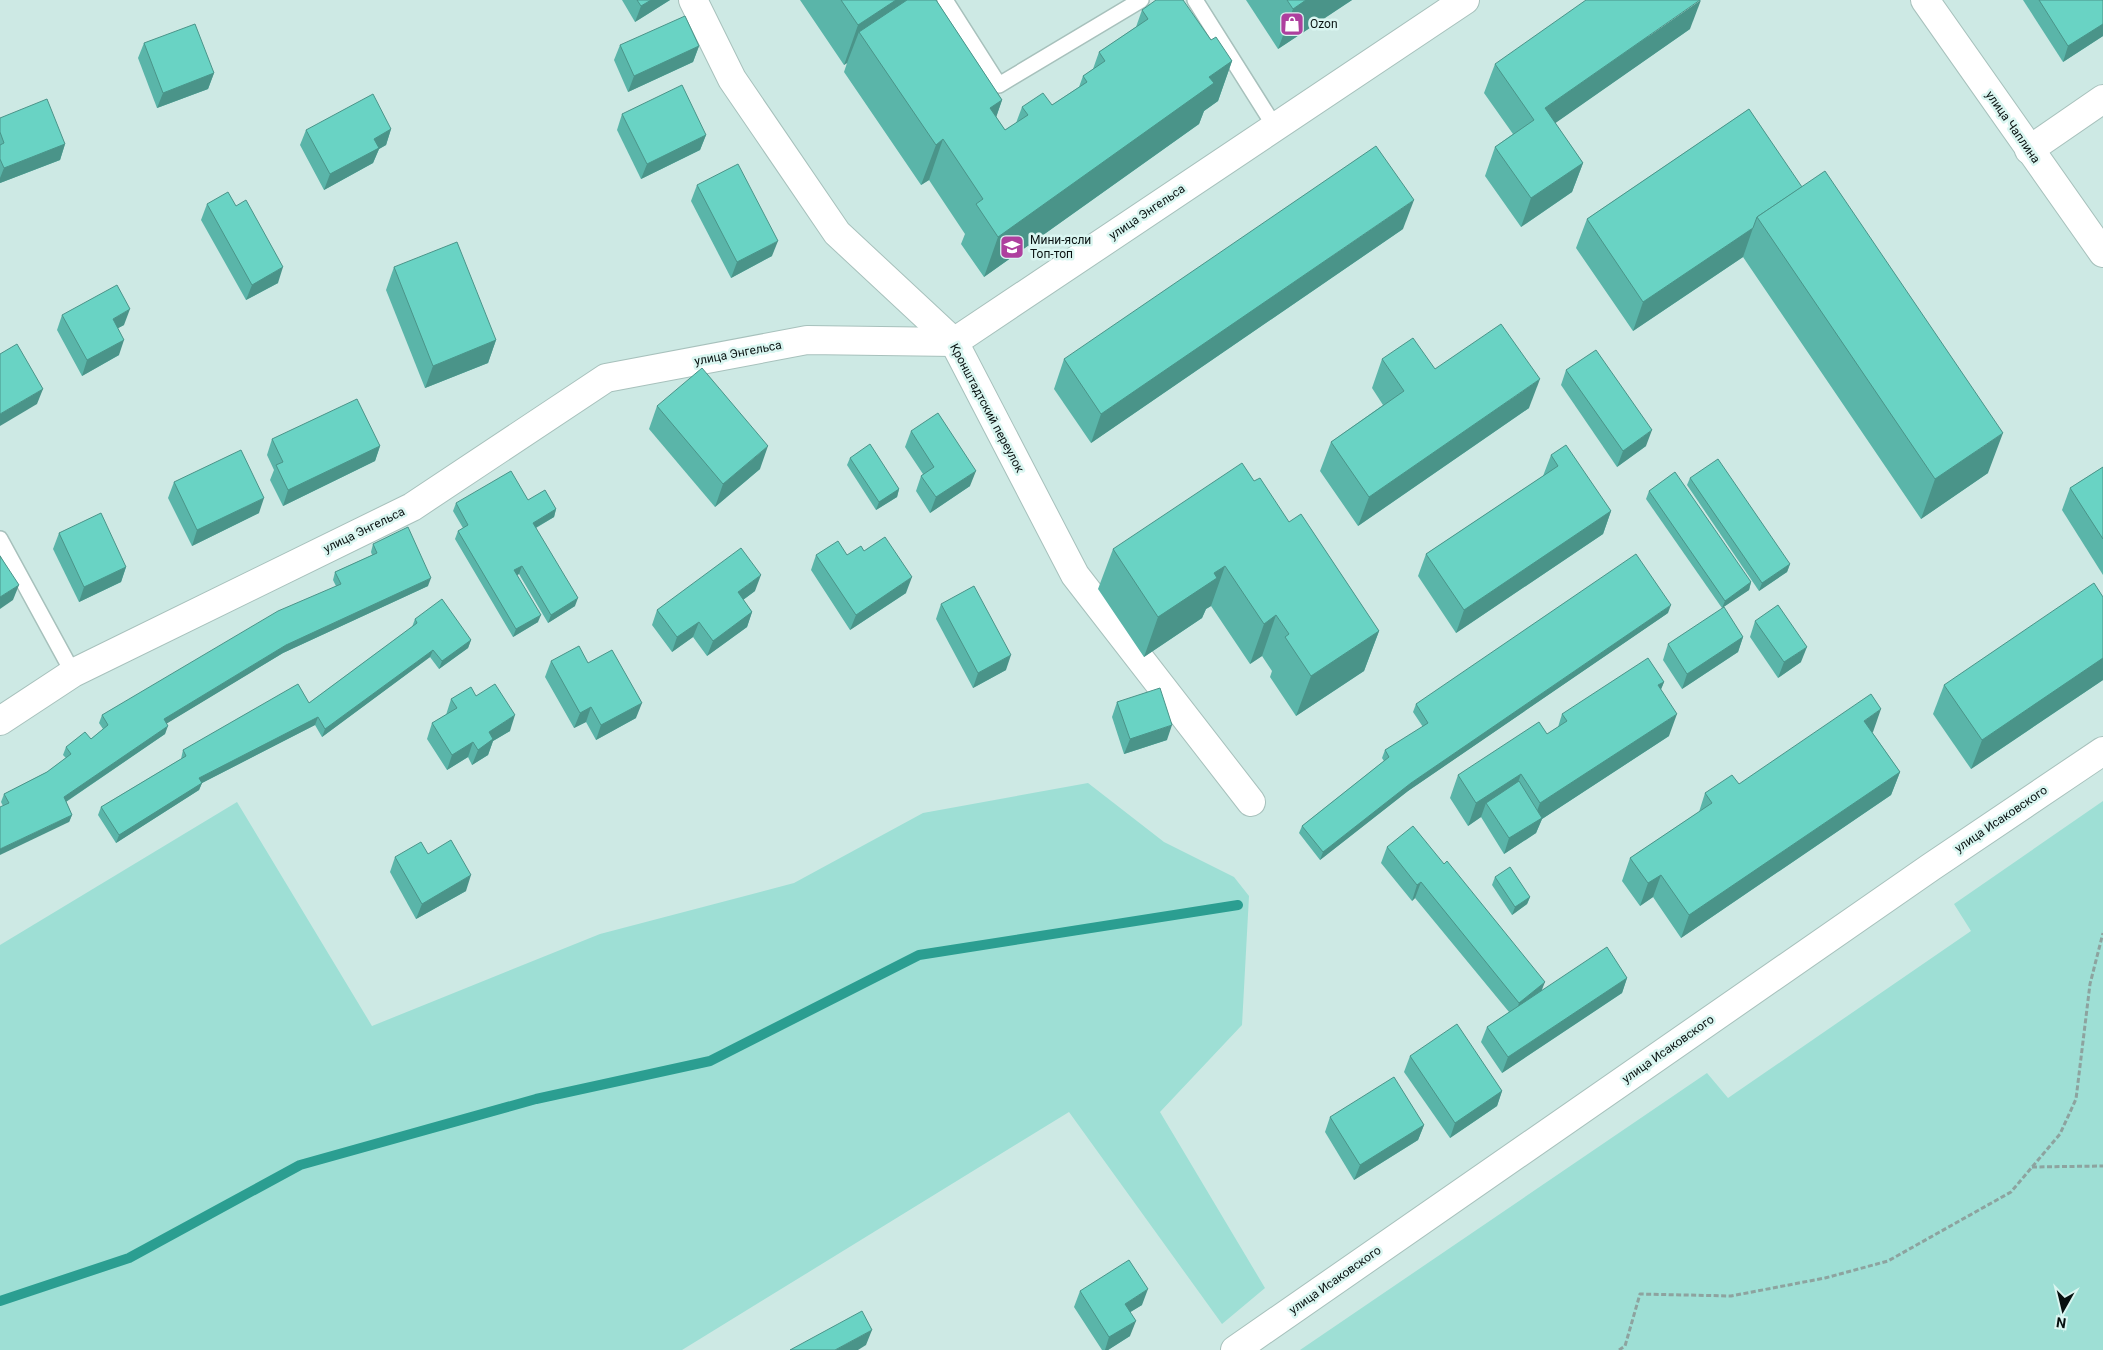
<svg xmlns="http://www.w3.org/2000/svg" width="2103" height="1350" font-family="Roboto,sans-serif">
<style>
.green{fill:#9edfd5}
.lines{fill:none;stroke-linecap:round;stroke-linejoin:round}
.stream{stroke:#2b9e91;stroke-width:10}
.lane-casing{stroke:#a7c1bc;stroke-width:18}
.street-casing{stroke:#a7c1bc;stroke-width:30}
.path{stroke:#8da39f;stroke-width:3;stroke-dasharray:5 2.5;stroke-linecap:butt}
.lane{stroke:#fff;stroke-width:15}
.street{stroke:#fff;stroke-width:28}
.wall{fill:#5ab5a9}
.shaded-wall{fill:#4a9489}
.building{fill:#69d3c4;stroke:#4a9489}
.labels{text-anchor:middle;stroke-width:5;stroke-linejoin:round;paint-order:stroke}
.poi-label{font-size:12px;fill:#081110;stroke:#daf6f1;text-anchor:start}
.street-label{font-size:12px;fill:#081110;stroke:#daf6f1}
</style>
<rect width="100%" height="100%" fill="#cde9e4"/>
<g class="green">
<polygon points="1088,783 1164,842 1234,877 1249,896 1242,1025 1160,1112 1265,1288 1222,1324 1069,1112 682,1350 0,1350 0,945 237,802 372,1026 600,934 794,883 923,813"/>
<polygon points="2103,801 2103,1350 1300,1350 1707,1073 1728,1098 1971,931 1954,904"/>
</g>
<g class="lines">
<polyline class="stream" points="0,1301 129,1258 300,1165 536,1099 710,1061 919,955 1238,905"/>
<g class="lane-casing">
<g id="lane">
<polyline points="945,0 999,85 1141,0"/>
<polyline points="1195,0 1275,127"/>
<polyline points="0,539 73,673"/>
</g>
</g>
<g class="street-casing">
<g id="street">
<polyline points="693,0 732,79 837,233 954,342 1075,575 1251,802"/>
<polyline points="1925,0 2103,253"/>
<polyline points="2029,150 2103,99"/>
<polyline points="0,721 73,673 412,507 606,378 807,340 954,342 1465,0"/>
<polyline points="1235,1350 1931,867 2103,751"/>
</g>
</g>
<g class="path">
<polyline points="2032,1167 2103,1166"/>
<polyline points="1619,1350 1625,1346 1640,1294 1731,1296 1825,1278 1888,1261 2011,1192 2060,1134 2076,1099 2090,984 2103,933"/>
</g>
<use href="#lane" class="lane"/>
<use href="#street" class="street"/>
</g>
<g class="wall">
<polygon points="622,0 670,0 635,22"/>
<polygon points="800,0 936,0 1002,100 996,117 1005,130 1016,123 1022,107 1052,105 1079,87 1083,76 1093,69 1099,52 1136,27 1142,10 1211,40 1232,61 1218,101 1204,111 1199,124 984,277 961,244 965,234 929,180 921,185 844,72 847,63 844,65"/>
<polygon points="1246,0 1352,0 1278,49"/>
<polygon points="2023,0 2103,0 2103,36 2063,62"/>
<polygon points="1690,29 1555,123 1583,163 1572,192 1521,227 1485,176 1495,147 1513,134 1484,93 1495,64"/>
<polygon points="144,43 214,73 208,89 157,108 138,58"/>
<polygon points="620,45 699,46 693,62 628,92 614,60"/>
<polygon points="1749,109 1988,473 1921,519 1743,257 1633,331 1576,248 1587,219"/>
<polygon points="622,114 706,135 700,150 641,179 617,130"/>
<polygon points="0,118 65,144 60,160 0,183"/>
<polygon points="391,129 386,145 379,149 373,163 324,190 300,145 306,130"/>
<polygon points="697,185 772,256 731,278 691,201"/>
<polygon points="207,204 278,283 246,300 201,220"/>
<polygon points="1403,229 1091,443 1054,389 1064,359"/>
<polygon points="394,267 496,340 488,363 425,388 386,290"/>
<polygon points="62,315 124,325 118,328 119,355 82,376 57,330"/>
<polygon points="1382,359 1529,408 1358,526 1320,471 1331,442 1383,405 1372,388"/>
<polygon points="1566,370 1646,446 1617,467 1561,385"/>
<polygon points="657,406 760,469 715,507 649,429"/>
<polygon points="911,431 970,486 930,513 916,491 921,476 923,474 905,447"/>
<polygon points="272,439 380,446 375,461 283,506 270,480 274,470 267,455"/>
<polygon points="1551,455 1611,511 1603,534 1456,633 1418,576 1426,554 1543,476"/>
<polygon points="850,458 899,489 897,497 876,510 847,465"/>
<polygon points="2103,467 2103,575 2062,510 2070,488"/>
<polygon points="1690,478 1790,564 1787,572 1759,591 1687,485"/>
<polygon points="1254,481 1289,522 1379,631 1364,671 1296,716 1270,677 1272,671 1262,656 1250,664 1211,606 1206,609 1202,618 1144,657 1098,589 1113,549"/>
<polygon points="174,482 259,513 192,546 168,498"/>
<polygon points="1649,491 1751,582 1749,590 1722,608 1646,499"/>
<polygon points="528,500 556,509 554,517 536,528 575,606 548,623 519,574 517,575 538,622 513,637 455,539 458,531 463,528 453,511 456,503"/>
<polygon points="59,533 126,567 121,582 79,602 53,549"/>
<polygon points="373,544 428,586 283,653 167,723 165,734 66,802 72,815 69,822 3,806 1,802 4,794 47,772 66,758 63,755 66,747 91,739 103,729 99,723 102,715 336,586 333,580 335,572 372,555 371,552"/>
<polygon points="864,551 906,593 850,630 811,570 816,555 847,555"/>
<polygon points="755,591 743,600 752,612 747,627 707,656 693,637 672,652 652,625 657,610"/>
<polygon points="2103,597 2103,680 1971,769 1933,714 1944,685"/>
<polygon points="941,604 1006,670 973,688 936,619"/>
<polygon points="1668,613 1408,791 1320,860 1299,833 1302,826 1384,761 1382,758 1385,750 1423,727 1413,712 1416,704"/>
<polygon points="415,619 471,640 468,648 439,669 430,657 322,737 315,725 202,783 199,790 116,843 98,815 101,807 181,759 183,750 309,703 412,627"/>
<polygon points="1755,621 1801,662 1778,678 1750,637"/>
<polygon points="1743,637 1738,652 1682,689 1663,660 1668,644"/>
<polygon points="551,661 588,663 636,718 596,740 586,722 574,728 545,677"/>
<polygon points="1664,682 1661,689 1669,736 1542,819 1536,833 1504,854 1481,817 1468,826 1450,798 1458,775 1547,734 1558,727 1562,714"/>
<polygon points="476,696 510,731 493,741 488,755 472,765 468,757 447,770 427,739 432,723 446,715 451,699"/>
<polygon points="1117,702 1167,740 1124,754 1112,717"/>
<polygon points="1872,732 1900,772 1891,795 1681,938 1653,897 1640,906 1622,881 1630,858 1699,812 1705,793 1739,784"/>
<polygon points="1387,847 1542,990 1627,978 1622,993 1502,1073 1481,1042 1487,1027 1509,1012 1415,898 1412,901 1381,863"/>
<polygon points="428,854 466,891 416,919 390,872 395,857"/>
<polygon points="1495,877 1530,897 1527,904 1512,915 1492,885"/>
<polygon points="1410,1056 1502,1091 1497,1106 1450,1138 1404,1072"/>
<polygon points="1330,1117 1424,1125 1418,1140 1354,1180 1325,1132"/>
<polygon points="1080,1291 1142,1305 1130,1312 1130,1336 1108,1350 1102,1350 1074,1307"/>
</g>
<g class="shaded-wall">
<polygon points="651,0 670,0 635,22 641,6"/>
<polygon points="896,0 919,0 859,32 847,63 844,65 858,25"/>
<polygon points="1306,0 1352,0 1278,49 1293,9"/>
<polygon points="1701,0 1690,29 1534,138 1545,108"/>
<polygon points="2103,24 2103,36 2063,62 2068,46"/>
<polygon points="699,46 693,62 628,92 634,76"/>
<polygon points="1232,61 1218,101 1204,111 1199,124 984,277 998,237 1209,77"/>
<polygon points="214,73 208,89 157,108 163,93"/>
<polygon points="1002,100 988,141 990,108"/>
<polygon points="391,129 386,145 379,149 373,163 324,190 330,174 374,139"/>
<polygon points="706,135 700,150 641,179 647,164"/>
<polygon points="943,139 929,180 921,185 936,145"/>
<polygon points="65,144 60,160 0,183 0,178 4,168"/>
<polygon points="1583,163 1572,192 1521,227 1531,198"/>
<polygon points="1414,200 1403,229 1091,443 1101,414"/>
<polygon points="1753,228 1743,257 1633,331 1643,302"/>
<polygon points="778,241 772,256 731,278 737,262"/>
<polygon points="283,267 278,283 246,300 252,285"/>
<polygon points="130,309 124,325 107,334 113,319"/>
<polygon points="124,340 119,355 82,376 87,360"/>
<polygon points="496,340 488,363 425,388 433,366"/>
<polygon points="1540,379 1529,408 1358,526 1369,497"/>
<polygon points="43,389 37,404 0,426 0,414"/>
<polygon points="1652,430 1646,446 1617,467 1623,451"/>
<polygon points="2003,433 1988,473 1921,519 1935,479"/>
<polygon points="380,446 375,461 283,506 288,490"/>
<polygon points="768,446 760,469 715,507 723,484"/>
<polygon points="976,471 970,486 930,513 936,497"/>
<polygon points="899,489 897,497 876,510 879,502"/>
<polygon points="264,498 259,513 192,546 197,530"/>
<polygon points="556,509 554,517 530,531 533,523"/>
<polygon points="1611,511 1603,534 1456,633 1464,610"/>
<polygon points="1790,564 1787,572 1759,591 1762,583"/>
<polygon points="522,566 519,574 512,578 514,570"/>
<polygon points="1225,566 1211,606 1206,609 1202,618 1144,657 1158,617 1214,573"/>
<polygon points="126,567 121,582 79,602 84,587"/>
<polygon points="761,575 755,591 732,608 738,592"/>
<polygon points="912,577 906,593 850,630 856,615"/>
<polygon points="431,578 428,586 283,653 161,727 164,719 286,645"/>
<polygon points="1751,582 1749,590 1722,608 1725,601"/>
<polygon points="19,585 13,600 0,609 0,597"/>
<polygon points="578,598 575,606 548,623 551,615"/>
<polygon points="1671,605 1668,613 1408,791 1320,860 1323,852 1411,783"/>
<polygon points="752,612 747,627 707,656 713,641"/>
<polygon points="541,615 538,622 513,637 516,629"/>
<polygon points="1276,615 1262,656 1250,664 1264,624"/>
<polygon points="699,622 693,637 672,652 677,637"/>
<polygon points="1379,631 1364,671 1296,716 1311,676"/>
<polygon points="1743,637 1738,652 1682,689 1687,674"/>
<polygon points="471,640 468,648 439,669 442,661"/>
<polygon points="1807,647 1801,662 1778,678 1784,662"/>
<polygon points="433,650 430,657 322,737 325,729"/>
<polygon points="1011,655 1006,670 973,688 978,673"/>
<polygon points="2103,658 2103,680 1971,769 1982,740"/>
<polygon points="1664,682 1655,704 1658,685"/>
<polygon points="642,703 636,718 596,740 601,725"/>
<polygon points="591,707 586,722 574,728 580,713"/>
<polygon points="1881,709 1873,732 1856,743 1864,721"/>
<polygon points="1677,714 1669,736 1542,819 1536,833 1504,854 1509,838 1532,824 1540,803"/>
<polygon points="515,715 510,731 493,741 488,755 472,765 478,750 489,732"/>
<polygon points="318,717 315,725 202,783 199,790 116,843 119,835 199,778"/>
<polygon points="1172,725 1167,740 1124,754 1130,739"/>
<polygon points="168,726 165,734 61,805 64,797"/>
<polygon points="473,742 468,757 447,770 452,755"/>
<polygon points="1900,772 1891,795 1681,938 1689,915"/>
<polygon points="1521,774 1513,797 1486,803 1481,817 1468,826 1476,803"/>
<polygon points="72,815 69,822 0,855 0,849"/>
<polygon points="471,875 466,891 416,919 422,904"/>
<polygon points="1661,875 1653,897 1640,906 1648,883"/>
<polygon points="1421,882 1415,898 1412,901 1417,885"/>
<polygon points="1530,897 1527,904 1512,915 1515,907"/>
<polygon points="1627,978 1622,993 1502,1073 1508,1057"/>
<polygon points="1545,982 1539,997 1514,1018 1519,1003"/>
<polygon points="1502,1091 1497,1106 1450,1138 1455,1123"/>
<polygon points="1424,1125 1418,1140 1354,1180 1360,1165"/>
<polygon points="1148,1289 1142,1305 1119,1319 1125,1304"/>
<polygon points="1136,1321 1130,1336 1108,1350 1105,1350 1109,1337"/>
<polygon points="872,1330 866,1345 858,1350 835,1350"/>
</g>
<g class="building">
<polygon points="637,0 651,0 641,6"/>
<polygon points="841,0 896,0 858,25"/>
<polygon points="907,0 936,0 1002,100 990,108 1005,130 1028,115 1022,107 1043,93 1052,105 1087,82 1083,76 1105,61 1099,52 1148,19 1142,10 1156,0 1183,0 1211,40 1216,37 1232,61 1209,77 1214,83 998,237 976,204 983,199 943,139 936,145 859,32"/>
<polygon points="1287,0 1306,0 1293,9"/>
<polygon points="1586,0 1700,0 1545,108 1583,163 1531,198 1495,147 1534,120 1495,64"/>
<polygon points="2039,0 2103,0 2103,24 2068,46"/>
<polygon points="685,16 699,46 634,76 620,45"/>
<polygon points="195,24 214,73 163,93 144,43"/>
<polygon points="682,85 706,135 647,164 622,114"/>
<polygon points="373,94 391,129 374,139 379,148 330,174 306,130"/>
<polygon points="47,99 65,144 4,168 0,159 0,145 4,143 0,132 0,118"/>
<polygon points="1749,109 1802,187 1757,217 1753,228 1643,302 1587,219"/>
<polygon points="1376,146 1414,200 1101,414 1064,359"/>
<polygon points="738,164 778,241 737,262 697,185"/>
<polygon points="1825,171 2003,433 1935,479 1757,217"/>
<polygon points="228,192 236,206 246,200 283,267 252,285 207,204"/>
<polygon points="457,242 496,340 433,366 394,267"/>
<polygon points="117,285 130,309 113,319 124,340 87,360 62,315"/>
<polygon points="1501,324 1540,379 1369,497 1331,442 1404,391 1382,359 1413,338 1435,369"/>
<polygon points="17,344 43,389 0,414 0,354"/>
<polygon points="1596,350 1652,430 1623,451 1566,370"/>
<polygon points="702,368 768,446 723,484 657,406"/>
<polygon points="357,399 380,446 288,490 276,465 283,462 272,439"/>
<polygon points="938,413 976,471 936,497 921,476 934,467 911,431"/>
<polygon points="870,444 899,489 879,502 850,458"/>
<polygon points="1566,445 1611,511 1464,610 1426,554 1558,466 1551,455"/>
<polygon points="241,450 264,498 197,530 174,482"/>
<polygon points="1718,459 1790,564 1762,583 1690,478"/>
<polygon points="1242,463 1254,481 1260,478 1289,522 1301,514 1379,631 1311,676 1285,637 1289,634 1276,615 1264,624 1225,566 1214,573 1217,578 1158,617 1113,549"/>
<polygon points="2103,467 2103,539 2070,488"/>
<polygon points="511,471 528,500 545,490 556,509 533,523 578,598 551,615 522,566 514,570 541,615 516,629 458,531 468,525 456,503"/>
<polygon points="1675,472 1751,582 1725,601 1649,491"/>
<polygon points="101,513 126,567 84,587 59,533"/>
<polygon points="408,527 431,578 286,645 164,719 168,726 64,797 72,815 0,849 0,807 9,803 4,794 47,772 71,754 66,747 85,732 91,739 108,725 102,715 278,611 341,584 335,572 377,553 373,544"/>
<polygon points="885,537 912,577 856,615 816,555 838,541 847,555 861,546 864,551"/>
<polygon points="741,548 761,575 738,592 752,612 713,641 699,622 677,637 657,610"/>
<polygon points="1636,554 1671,605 1411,783 1323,852 1302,826 1389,757 1385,750 1428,723 1416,704"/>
<polygon points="0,556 19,585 0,597"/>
<polygon points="2094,583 2103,597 2103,658 1982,740 1944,685"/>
<polygon points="974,586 1011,655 978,673 941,604"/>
<polygon points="442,599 471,640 442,661 433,650 325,729 318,717 199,778 202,783 119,835 101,807 186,756 183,750 298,684 309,703 417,623 415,619"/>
<polygon points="1778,605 1807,647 1784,662 1755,621"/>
<polygon points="1724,607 1743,637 1687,674 1668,644"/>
<polygon points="579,646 588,663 612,650 642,703 601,725 591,707 580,713 551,661"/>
<polygon points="1648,658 1664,682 1658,685 1677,714 1540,803 1521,774 1476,803 1458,775 1539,722 1547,734 1567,721 1562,714"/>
<polygon points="495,684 515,715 489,732 493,739 478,750 473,742 452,755 432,723 457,708 451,699 471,687 476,696"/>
<polygon points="1160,688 1172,725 1130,739 1117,702"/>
<polygon points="1871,694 1881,709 1864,721 1900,772 1689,915 1661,875 1648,883 1630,858 1712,803 1705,793 1732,775 1739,784"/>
<polygon points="1519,781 1542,818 1509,838 1486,803"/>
<polygon points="1413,826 1444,864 1447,861 1545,982 1519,1003 1421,882 1417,885 1387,847"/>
<polygon points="451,840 471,875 422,904 395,857 421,842 428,854"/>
<polygon points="1510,867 1530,897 1515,907 1495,877"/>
<polygon points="1607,947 1627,978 1508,1057 1487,1027"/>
<polygon points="1457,1024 1502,1091 1455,1123 1410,1056"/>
<polygon points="1394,1077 1424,1125 1360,1165 1330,1117"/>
<polygon points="1129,1260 1148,1289 1125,1304 1136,1321 1109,1337 1080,1291"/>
<polygon points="862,1311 872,1330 835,1350 790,1350"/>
</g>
<defs>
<g id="shop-square" transform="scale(1.25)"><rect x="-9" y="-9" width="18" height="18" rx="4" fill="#ae409e" stroke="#daf6f1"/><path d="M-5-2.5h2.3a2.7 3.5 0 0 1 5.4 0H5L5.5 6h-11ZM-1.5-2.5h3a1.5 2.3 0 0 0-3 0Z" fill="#fff"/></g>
<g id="school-square" transform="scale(1.25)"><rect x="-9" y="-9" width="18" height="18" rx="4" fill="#ae409e" stroke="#daf6f1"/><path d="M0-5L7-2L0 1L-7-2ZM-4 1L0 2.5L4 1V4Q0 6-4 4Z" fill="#fff"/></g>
</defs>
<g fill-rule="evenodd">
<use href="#shop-square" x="1292" y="24"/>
<use href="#school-square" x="1012" y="247"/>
</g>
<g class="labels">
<g class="poi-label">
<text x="1310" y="28">Ozon</text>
<text x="1030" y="244">Мини-ясли<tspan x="1030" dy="14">Топ-топ</tspan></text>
</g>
<g class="street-label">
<text transform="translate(2013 127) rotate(55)" y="4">улица Чаплина</text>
<text transform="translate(1147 212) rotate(-34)" y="4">улица Энгельса</text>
<text transform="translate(738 353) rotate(-11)" y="4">улица Энгельса</text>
<text transform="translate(987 408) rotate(62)" y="4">Кронштадтский переулок</text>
<text transform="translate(364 530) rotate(-26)" y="4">улица Энгельса</text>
<text transform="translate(2001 819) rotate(-34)" y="4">улица Исаковского</text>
<text transform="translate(1668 1049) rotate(-35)" y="4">улица Исаковского</text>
<text transform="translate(1335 1280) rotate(-35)" y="4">улица Исаковского</text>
</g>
</g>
<g transform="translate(2063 1310) rotate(188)" stroke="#daf6f1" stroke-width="4" paint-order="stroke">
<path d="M0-4L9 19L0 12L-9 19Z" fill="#081110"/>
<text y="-8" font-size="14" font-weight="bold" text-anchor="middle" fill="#081110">N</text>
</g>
</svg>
